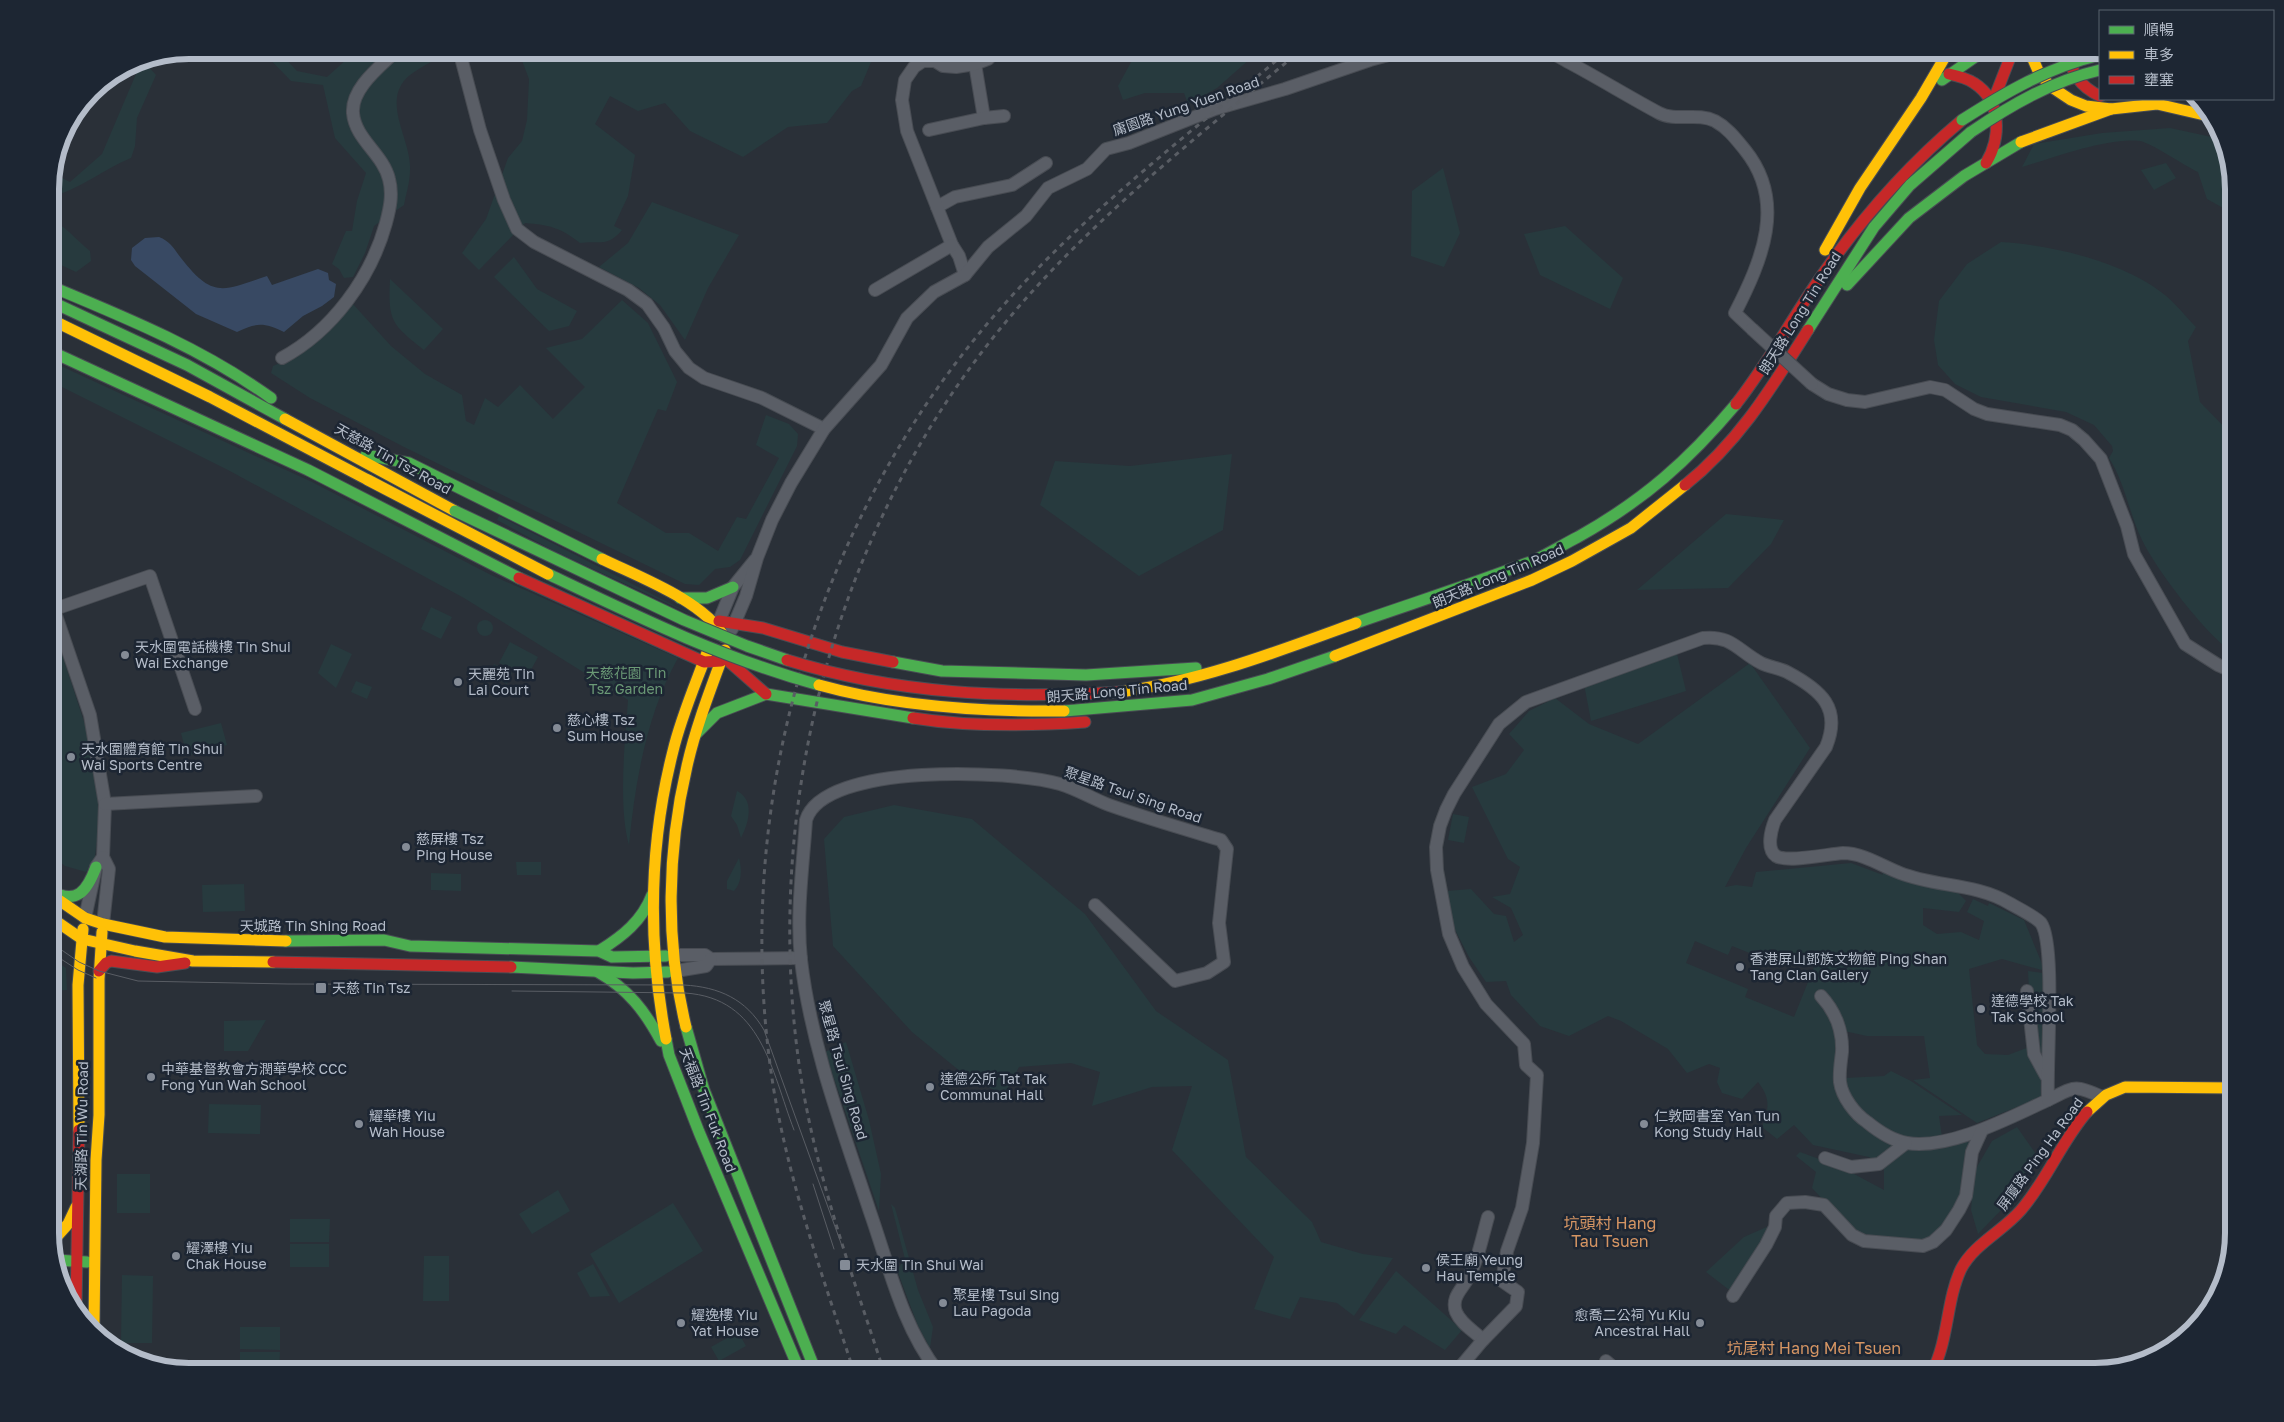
<svg xmlns="http://www.w3.org/2000/svg" width="2284" height="1422" font-family="'Golos Text','Noto Sans TC',sans-serif">
<style>
.green{fill:#273a3e;fill-rule:evenodd}
.water{fill:#384963}
.lines{fill:none;stroke-linecap:round;stroke-linejoin:round}
.street-casing{stroke:#484c53;stroke-width:14}
.fast-casing{stroke:#484c53;stroke-width:13}
.slow-casing{stroke:#484c53;stroke-width:13}
.jam-casing{stroke:#484c53;stroke-width:13}
.street{stroke:#5a5e66;stroke-width:12}
.fast{stroke:#4caf50;stroke-width:11}
.slow{stroke:#ffc107;stroke-width:11}
.jam{stroke:#c62828;stroke-width:11}
.tram{stroke:#595d64;stroke-width:1}
.rail{stroke:#595d64;stroke-width:3;stroke-dasharray:5 5;stroke-linecap:butt}
.street-bridge-casing{stroke:#484c53;stroke-width:14;stroke-linecap:butt}
.fast-bridge-casing{stroke:#484c55;stroke-width:13;stroke-linecap:butt}
.slow-bridge-casing{stroke:#484c55;stroke-width:13;stroke-linecap:butt}
.jam-bridge-casing{stroke:#484c55;stroke-width:13;stroke-linecap:butt}
.street-bridge{stroke:#5a5e66;stroke-width:12}
.fast-bridge{stroke:#4caf50;stroke-width:11}
.slow-bridge{stroke:#ffc107;stroke-width:11}
.jam-bridge{stroke:#c62828;stroke-width:11}
.poi-dot{fill:#848b96;stroke:#1d2633;stroke-width:2}
.labels{text-anchor:middle;stroke-width:5;stroke-linejoin:round;paint-order:stroke}
.street-label{font-size:14px;fill:#b4bcc9;stroke:#1d2633}
.poi-label{font-size:14px;fill:#b4bcc9;stroke:#1d2633;text-anchor:start}
.park-label{font-size:14px;fill:#6b9a76;stroke:#1d2633}
.quarter-label{font-size:16px;fill:#d59563;stroke:#1d2633}
.rim{fill:none;stroke:#b4bcc9;stroke-width:6}
</style>
<rect width="100%" height="100%" fill="#2a3038"/>
<g class="green">
<path d="M261,50H277L297,71L327,77L357,50H454C440,58 423,65 410,75C379,100 412,140 410,170C410,182 406,194 404,205L374,226L365,253L353,277L344,278L339,269L332,264L346,231H352L357,201L366,173L335,138L323,85L291,81Z"/>
<path d="M518,50H876L861,86L852,91L827,123L788,127L743,157L690,131L665,103L638,111L610,96L595,124L635,155L628,196L614,226L622,230C607,248 600,240 580,243C561,228 550,225 525,223L479,270L462,253L486,219L508,158L522,141L527,120L529,79Z"/>
<polygon points="1134,50 1260,50 1217,88 1188,104 1184,93 1145,93 1123,100 1118,86 1135,55"/>
<path d="M145,63L156,75L137,118L135,146L131,158C104,169 79,190 50,197L52,173L70,182L102,154L136,74Z"/>
<path d="M2170,128L2221,139L2234,180V214L2207,199L2198,172C2185,166 2151,143 2140,141C2108,137 2053,158 2022,167L2034,144L2102,133Z"/>
<polygon points="2166,163 2176,178 2154,190 2141,170"/>
<polygon points="1443,168 1460,233 1444,267 1411,256 1412,191"/>
<polygon points="652,202 739,235 708,288 685,340 660,305 639,288 599,267 628,243"/>
<path d="M50,219C66,226 76,240 90,251L91,261L76,272L50,260Z"/>
<polygon points="1565,226 1623,278 1610,309 1540,275 1524,234"/>
<path d="M2001,242C2050,245 2121,261 2161,292C2174,301 2185,316 2196,327L2188,341L2200,402L2234,437V653C2207,637 2156,569 2142,540C2129,513 2125,483 2109,458L2113,451L2112,446L2094,425L2066,412L1981,397L1955,384L1938,365L1934,340L1939,301L1967,264Z"/>
<polygon points="514,257 537,289 577,311 569,326 549,331 494,277"/>
<path d="M390,279L443,329L424,350C391,324 388,321 390,279Z"/>
<polygon points="622,300 648,323 677,382 666,411 658,409 617,503 666,533 689,533 718,551 737,517 746,519 779,458 756,445 766,415 789,424 798,434 797,446 740,560 730,567 715,569 699,585 685,584 404,447 310,398 271,373 273,366 289,359 352,303 391,346 425,374 462,395 466,421 474,425 485,398 498,407 520,385 553,419 585,387 546,348 582,339"/>
<path d="M50,361L312,482L491,575L678,658C647,713 635,782 629,845C618,806 625,741 628,700L464,598L228,470L50,381Z"/>
<polygon points="1232,454 1223,530 1139,576 1040,505 1055,461 1130,466"/>
<polygon points="1726,514 1784,520 1771,544 1728,588 1637,590"/>
<polygon points="499,516 697,617 556,552 497,520"/>
<polygon points="431,607 452,617 441,639 421,629"/>
<polygon points="50,617 86,728 97,786 100,815 94,864 86,872 65,866 50,854"/>
<circle cx="485" cy="628" r="8"/>
<polygon points="510,642 538,657 527,677 499,663"/>
<polygon points="331,644 352,654 336,688 318,673"/>
<polygon points="1677,654 1686,691 1591,721 1584,684"/>
<path d="M1750,663L1810,748L1746,848L1725,887L1736,885L1752,887L1756,872L1851,863L1883,875L1879,864L1949,884L1966,901L1959,912L1923,908V925L1937,934L1961,932L1979,940L1984,921L1967,912L1973,899L1988,906L1989,903L2024,920L2045,971L2002,959L1969,969L1977,1045L1985,1054L2008,1055L2032,1046L2028,971L2043,973L2042,1097L1977,1123L1913,1080L1930,1078L1924,1036H1867L1844,1031L1845,1078L1884,1076L1891,1071L1911,1081L1962,1115L1939,1116L1942,1137L1960,1134L1969,1143C1967,1175 1958,1228 1923,1241C1915,1244 1901,1239 1893,1238C1877,1236 1862,1236 1849,1226C1836,1215 1824,1200 1812,1188L1816,1172L1796,1156L1800,1152L1841,1167L1884,1190V1168L1869,1157L1813,1145L1794,1125L1777,1139L1762,1127C1769,1108 1771,1099 1758,1082L1742,1099L1722,1093L1717,1082L1720,1068L1709,1064L1687,1073L1668,1049L1621,1021L1608,1016L1569,1036L1540,1026L1511,995L1506,981L1486,982L1469,957L1450,920L1447,891L1471,889L1494,914L1506,916L1514,942L1523,935L1511,908L1492,897L1510,894L1520,867L1508,859L1472,787L1506,774L1524,750L1509,734L1529,711L1555,698L1589,724L1638,744ZM1695,941L1728,955L1732,946L1767,960L1772,949L1814,967L1794,1017L1745,997L1748,989L1686,963Z"/>
<polygon points="494,664 512,673 507,684 488,675"/>
<polygon points="356,681 372,687 367,699 351,692"/>
<polygon points="221,723 227,745 187,756 181,733"/>
<path d="M737,791C755,800 749,823 741,838L737,825L731,816Z"/>
<polygon points="894,805 972,819 1085,914 1156,1011 1228,1060 1246,1157 1312,1222 1321,1242 1363,1254 1393,1258 1354,1316 1337,1303 1300,1297 1290,1319 1254,1309 1274,1257 1172,1150 1192,1086 1152,1087 1092,1106 1100,1072 1071,1063 1019,1067 1004,1095 966,1076 912,1032 833,946 824,839 844,817"/>
<polygon points="1453,814 1469,817 1464,843 1448,840"/>
<path d="M739,858C742,870 742,882 734,891L727,889V881Z"/>
<polygon points="516,862 541,862 541,875 517,875"/>
<polygon points="431,873 461,874 461,891 431,890"/>
<polygon points="244,884 245,911 203,912 202,885"/>
<polygon points="50,957 66,968 67,990 53,991 50,978"/>
<polygon points="266,1020 248,1051 224,1051 224,1021"/>
<polygon points="846,1042 869,1120 881,1174 879,1211 825,1052"/>
<polygon points="209,1104 261,1105 260,1134 208,1133"/>
<polygon points="2017,1127 2038,1157 2004,1207 1978,1234 1971,1210 1974,1172 1992,1141"/>
<rect x="117" y="1174" width="33" height="39"/>
<polygon points="558,1190 570,1211 532,1234 519,1214"/>
<polygon points="673,1203 703,1251 619,1303 590,1254"/>
<polygon points="891,1204 895,1208 918,1290 933,1327 930,1348 918,1326 897,1270 905,1259"/>
<polygon points="290,1219 330,1219 329,1242 290,1242"/>
<polygon points="1769,1226 1771,1227 1732,1292 1706,1272 1744,1237"/>
<rect x="290" y="1244" width="39" height="23"/>
<polygon points="424,1256 449,1256 449,1301 423,1301"/>
<polygon points="593,1264 610,1296 590,1297 577,1273"/>
<polygon points="1396,1271 1462,1330 1445,1350 1404,1325 1396,1334 1359,1320"/>
<polygon points="122,1275 153,1276 152,1343 121,1343"/>
<polygon points="240,1327 280,1327 280,1350 240,1349"/>
<polygon points="738,1332 746,1346 719,1361 711,1347"/>
<polygon points="240,1352 280,1352 279,1372 240,1372"/>
</g>
<path class="water" d="M159,237C170,241 174,249 181,258C213,299 223,291 267,276L272,285L318,269L328,273L329,280L336,284L334,297L322,306L303,316L284,332C264,323 258,322 237,332L196,314L135,266L131,260L132,248L145,238Z"/>
<g class="lines">
<g class="street-casing">
<g id="street">
<polyline points="459,50 480,130 504,200 517,229 534,242 628,290 647,304 664,328 675,351 689,368 704,378 762,398 824,429"/>
<path d="M1542,50C1552,52 1561,58 1570,63C1600,79 1629,97 1659,113C1676,122 1697,112 1715,121C1728,128 1736,139 1745,150C1787,202 1762,260 1735,313L1752,329"/>
<polyline points="975,64 984,118"/>
<polyline points="929,130 984,118 1004,116"/>
<polyline points="937,207 955,197 1012,185 1046,163"/>
<polyline points="965,275 959,256 952,245 907,131 902,100 905,80 914,67 923,61 935,61 943,66 956,67 975,64 988,59 996,50"/>
<polyline points="875,290 952,245"/>
<path d="M282,358C332,331 371,278 386,223C390,208 393,194 389,179C383,154 355,139 353,113C351,88 381,66 397,50"/>
<polyline points="1812,384 1828,394 1847,400 1865,402 1930,387 1945,390 1974,409 1987,414 2060,425 2072,430 2084,440 2101,459 2127,526 2134,554 2185,644 2218,665 2234,672"/>
<polyline points="50,598 90,715 105,804 103,857 96,867 85,918"/>
<polyline points="55,609 150,576 195,709"/>
<polyline points="719,621 733,587 755,560"/>
<polyline points="732,629 746,596 757,558 772,520 791,483 824,429 881,365 907,318 934,292 965,275 988,247 1026,216 1048,188 1087,169 1106,149 1129,143 1215,109 1285,89 1370,60 1407,50"/>
<polyline points="105,804 256,796"/>
<polyline points="103,857 109,869 103,924"/>
<polyline points="674,955 705,955 711,959 801,958"/>
<polyline points="676,971 706,966 711,959"/>
<polyline points="2027,991 2034,1054 2046,1076"/>
<path d="M1821,996C1835,1011 1843,1031 1842,1052C1841,1061 1839,1072 1840,1082C1842,1097 1855,1114 1867,1122C1878,1131 1894,1141 1907,1143C1949,1150 2011,1117 2048,1100"/>
<polyline points="1825,1158 1851,1167 1879,1164 1906,1143"/>
<polyline points="1733,1296 1766,1245 1775,1227 1776,1216 1787,1203 1805,1202 1824,1205 1852,1235 1864,1241 1923,1246 1933,1242 1946,1230 1959,1210 1966,1196 1972,1152 1982,1130"/>
<path d="M1483,1340C1474,1331 1461,1324 1456,1312C1451,1298 1461,1290 1467,1280C1478,1261 1482,1238 1488,1217"/>
<polyline points="1606,1361 1619,1372"/>
<path d="M938,1372C902,1326 889,1266 870,1212C843,1130 811,1046 801,960C796,913 803,866 806,820C824,762 1012,770 1060,784C1077,789 1093,799 1109,805C1146,818 1184,829 1221,840L1227,849L1219,923L1224,962L1207,973L1175,981L1095,905"/>
<path d="M1456,1372L1483,1340L1516,1306L1518,1292L1502,1281L1507,1251L1522,1208L1533,1143L1537,1075L1526,1065L1524,1044L1486,1004L1463,967L1449,934L1437,870L1436,847L1440,826L1446,810L1454,794L1499,724L1526,702L1703,638C1732,635 1738,651 1761,663C1769,667 1779,668 1787,672C1821,690 1842,708 1826,747L1775,820C1771,830 1766,849 1776,856C1787,863 1828,854 1843,853C1863,853 1882,866 1900,873C1935,887 1975,883 2009,903C2016,907 2036,917 2041,923C2056,944 2046,1067 2048,1100C2075,1087 2073,1084 2102,1097"/>
</g>
</g>
<g class="fast-casing">
<g id="fast">
<polyline points="1942,80 1985,50"/>
<polyline points="1847,285 1909,218 1964,176 2021,142"/>
<path d="M50,286C127,318 203,349 271,398"/>
<polyline points="50,301 187,365 285,419"/>
<polyline points="1808,330 1874,227 1910,185 1971,132"/>
<polyline points="50,351 308,470 519,578"/>
<polyline points="366,455 409,463 602,559"/>
<polyline points="680,598 707,598 733,587"/>
<path d="M1356,623C1416,602 1476,583 1535,560C1550,553 1564,544 1578,537C1644,500 1688,461 1736,404"/>
<polyline points="893,662 942,671 1086,675 1196,668"/>
<polyline points="1064,711 1192,700 1268,679 1335,656"/>
<polyline points="696,734 717,713 766,694 913,718"/>
<path d="M51,891C77,905 87,891 96,867"/>
<polyline points="286,941 384,940 410,946 599,951 612,957 666,956"/>
<path d="M599,951C623,936 642,921 652,895"/>
<polyline points="511,967 633,973 668,972"/>
<path d="M598,972C628,989 645,1011 661,1041"/>
<polyline points="686,1027 704,1090 816,1372"/>
<polyline points="666,1039 669,1055 699,1132 800,1372"/>
<polyline points="56,1260 87,1262"/>
</g>
</g>
<g class="slow-casing">
<g id="slow">
<polyline points="2029,50 2039,73 2050,86 2071,100 2086,106 2111,109 2157,104 2213,117"/>
<polyline points="2021,142 2111,109"/>
<polyline points="1825,250 1860,188 1921,98 1949,50"/>
<polyline points="50,319 210,397 368,480"/>
<polyline points="285,419 455,511"/>
<path d="M602,559C639,577 704,601 724,637"/>
<polyline points="1335,656 1532,580 1572,561 1631,528 1685,485"/>
<path d="M1120,692C1202,681 1279,651 1356,623"/>
<polyline points="50,894 85,918 103,924 165,937 286,941"/>
<polyline points="50,917 82,939 135,951 193,961 273,962"/>
<path d="M686,1027C665,942 667,851 687,766C696,726 711,688 725,650"/>
<path d="M666,1039C648,944 649,845 673,751C681,717 696,683 708,650"/>
<polyline points="2087,1112 2106,1095 2125,1087 2234,1088"/>
<polyline points="79,1130 78,985 83,929"/>
<polyline points="51,1243 68,1224 76,1207"/>
<polyline points="94,1328 96,1160 99,1115 99,979 102,932"/>
</g>
</g>
<g class="jam-casing">
<g id="jam">
<path d="M2068,50C2070,72 2080,87 2100,96"/>
<path d="M1949,74C1958,76 1967,78 1974,83C2002,101 2001,138 1986,163"/>
<polyline points="1992,104 2013,50"/>
<path d="M1736,404C1766,366 1789,324 1816,284C1858,222 1905,168 1962,120"/>
<path d="M1685,485C1739,442 1772,387 1808,330"/>
<polyline points="519,578 704,662 721,661"/>
<polyline points="719,621 763,628 842,652 893,662"/>
<polyline points="716,650 766,694"/>
<path d="M913,718C969,727 1028,726 1085,722"/>
<polyline points="273,962 511,967"/>
<polyline points="99,971 106,963 111,961 157,967 185,963"/>
<polyline points="76,1310 79,1130"/>
<path d="M1932,1372C1949,1339 1946,1301 1961,1269C1974,1244 2003,1231 2021,1210C2047,1180 2061,1142 2087,1112"/>
</g>
</g>
<use href="#street" class="street"/>
<use href="#fast" class="fast"/>
<use href="#slow" class="slow"/>
<use href="#jam" class="jam"/>
<g class="tram">
<path d="M50,942L79,962L99,971L138,981L288,984L684,985C719,987 746,999 764,1030L842,1246"/>
<polyline points="50,952 78,970 96,978"/>
<path d="M512,991L685,993C762,998 771,1070 794,1130"/>
<polyline points="813,1184 834,1249"/>
</g>
<g class="rail">
<path d="M854,1372C823,1277 789,1184 773,1085C729,803 817,510 1009,299C1093,206 1194,130 1289,50"/>
<path d="M884,1372C851,1271 814,1170 799,1064C762,801 837,521 1010,317C1095,216 1200,135 1301,50"/>
</g>
<g class="street-bridge-casing">
<polyline id="street-bridge" points="1752,329 1812,384"/>
</g>
<g class="fast-bridge-casing">
<g id="fast-bridge">
<path d="M1962,120C2006,92 2049,67 2100,55"/>
<path d="M1971,132C2011,105 2052,81 2100,70"/>
<polyline points="455,511 684,620 747,646 787,660"/>
<path d="M548,574C636,616 724,659 819,685"/>
</g>
</g>
<g class="slow-bridge-casing">
<g id="slow-bridge">
<polyline points="368,480 548,574"/>
<path d="M819,685C898,707 982,712 1064,711"/>
</g>
</g>
<g class="jam-bridge-casing">
<path id="jam-bridge" d="M787,660C896,694 1007,699 1120,692"/>
</g>
<use href="#street-bridge" class="street-bridge"/>
<use href="#fast-bridge" class="fast-bridge"/>
<use href="#slow-bridge" class="slow-bridge"/>
<use href="#jam-bridge" class="jam-bridge"/>
</g>
<g class="poi-dot">
<circle cx="125" cy="655" r="5"/>
<circle cx="458" cy="682" r="5"/>
<circle cx="557" cy="728" r="5"/>
<circle cx="71" cy="757" r="5"/>
<circle cx="406" cy="847" r="5"/>
<circle cx="1740" cy="967" r="5"/>
<rect x="315" y="982" width="12" height="12" rx="2.5"/>
<circle cx="1981" cy="1009" r="5"/>
<circle cx="151" cy="1077" r="5"/>
<circle cx="930" cy="1087" r="5"/>
<circle cx="359" cy="1124" r="5"/>
<circle cx="1644" cy="1124" r="5"/>
<circle cx="176" cy="1256" r="5"/>
<rect x="839" y="1259" width="12" height="12" rx="2.5"/>
<circle cx="1426" cy="1268" r="5"/>
<circle cx="943" cy="1303" r="5"/>
<circle cx="681" cy="1323" r="5"/>
<circle cx="1700" cy="1323" r="5"/>
</g>
<g class="labels">
<g class="street-label">
<text transform="translate(1186 106) rotate(-19)" y="5">庸園路 Yung Yuen Road</text>
<text transform="translate(1800 313) rotate(-58)" y="5">朗天路 Long Tin Road</text>
<text transform="translate(393 459) rotate(29)" y="5">天慈路 Tin Tsz Road</text>
<text transform="translate(1498 576) rotate(-23)" y="5">朗天路 Long Tin Road</text>
<text transform="translate(1117 691) rotate(-5)" y="5">朗天路 Long Tin Road</text>
<text transform="translate(1133 795) rotate(19)" y="5">聚星路 Tsui Sing Road</text>
<text x="313" y="931">天城路 Tin Shing Road</text>
<text transform="translate(843 1070) rotate(74)" y="5">聚星路 Tsui Sing Road</text>
<text transform="translate(708 1110) rotate(69)" y="5">天福路 Tin Fuk Road</text>
<text transform="translate(82 1126) rotate(-89)" y="5">天湖路 Tin Wu Road</text>
<text transform="translate(2040 1154) rotate(-54)" y="5">屏廈路 Ping Ha Road</text>
</g>
<g class="poi-label">
<text x="135" y="652">天水圍電話機樓 Tin Shui<tspan x="135" dy="16">Wai Exchange</tspan></text>
<text x="468" y="679">天麗苑 Tin<tspan x="468" dy="16">Lai Court</tspan></text>
<text x="567" y="725">慈心樓 Tsz<tspan x="567" dy="16">Sum House</tspan></text>
<text x="81" y="754">天水圍體育館 Tin Shui<tspan x="81" dy="16">Wai Sports Centre</tspan></text>
<text x="416" y="844">慈屏樓 Tsz<tspan x="416" dy="16">Ping House</tspan></text>
<text x="1750" y="964">香港屏山鄧族文物館 Ping Shan<tspan x="1750" dy="16">Tang Clan Gallery</tspan></text>
<text x="332" y="993">天慈 Tin Tsz</text>
<text x="1991" y="1006">達德學校 Tak<tspan x="1991" dy="16">Tak School</tspan></text>
<text x="161" y="1074">中華基督教會方潤華學校 CCC<tspan x="161" dy="16">Fong Yun Wah School</tspan></text>
<text x="940" y="1084">達德公所 Tat Tak<tspan x="940" dy="16">Communal Hall</tspan></text>
<text x="369" y="1121">耀華樓 Yiu<tspan x="369" dy="16">Wah House</tspan></text>
<text x="1654" y="1121">仁敦岡書室 Yan Tun<tspan x="1654" dy="16">Kong Study Hall</tspan></text>
<text x="186" y="1253">耀澤樓 Yiu<tspan x="186" dy="16">Chak House</tspan></text>
<text x="1436" y="1265">侯王廟 Yeung<tspan x="1436" dy="16">Hau Temple</tspan></text>
<text x="856" y="1270">天水圍 Tin Shui Wai</text>
<text x="953" y="1300">聚星樓 Tsui Sing<tspan x="953" dy="16">Lau Pagoda</tspan></text>
<text x="691" y="1320">耀逸樓 Yiu<tspan x="691" dy="16">Yat House</tspan></text>
<text x="1690" y="1320" text-anchor="end">愈喬二公祠 Yu Kiu<tspan x="1690" dy="16">Ancestral Hall</tspan></text>
</g>
<g class="park-label">
<text x="626" y="678">天慈花園 Tin<tspan x="626" dy="16">Tsz Garden</tspan></text>
</g>
<g class="quarter-label">
<text x="1610" y="1229">坑頭村 Hang<tspan x="1610" dy="18">Tau Tsuen</tspan></text>
<text x="1814" y="1354">坑尾村 Hang Mei Tsuen</text>
</g>
</g>
<path d="M0 0H2284V1422H0ZM189 59H2095A130 130 0 0 1 2225 189V1233A130 130 0 0 1 2095 1363H189A130 130 0 0 1 59 1233V189A130 130 0 0 1 189 59Z" fill="#1d2633" fill-rule="evenodd"/>
<path class="rim" d="M189 59H2095A130 130 0 0 1 2225 189V1233A130 130 0 0 1 2095 1363H189A130 130 0 0 1 59 1233V189A130 130 0 0 1 189 59Z"/>
<rect x="2099" y="10" width="175" height="90" fill="#1d2633" stroke="#59626f"/>
<rect x="2109" y="26" width="25" height="8" fill="#4caf50" stroke="#59626f"/>
<text x="2144" y="35" font-size="15" fill="#b4bcc9">順暢</text>
<rect x="2109" y="51" width="25" height="8" fill="#ffc107" stroke="#59626f"/>
<text x="2144" y="60" font-size="15" fill="#b4bcc9">車多</text>
<rect x="2109" y="76" width="25" height="8" fill="#c62828" stroke="#59626f"/>
<text x="2144" y="85" font-size="15" fill="#b4bcc9">壅塞</text>
</svg>
